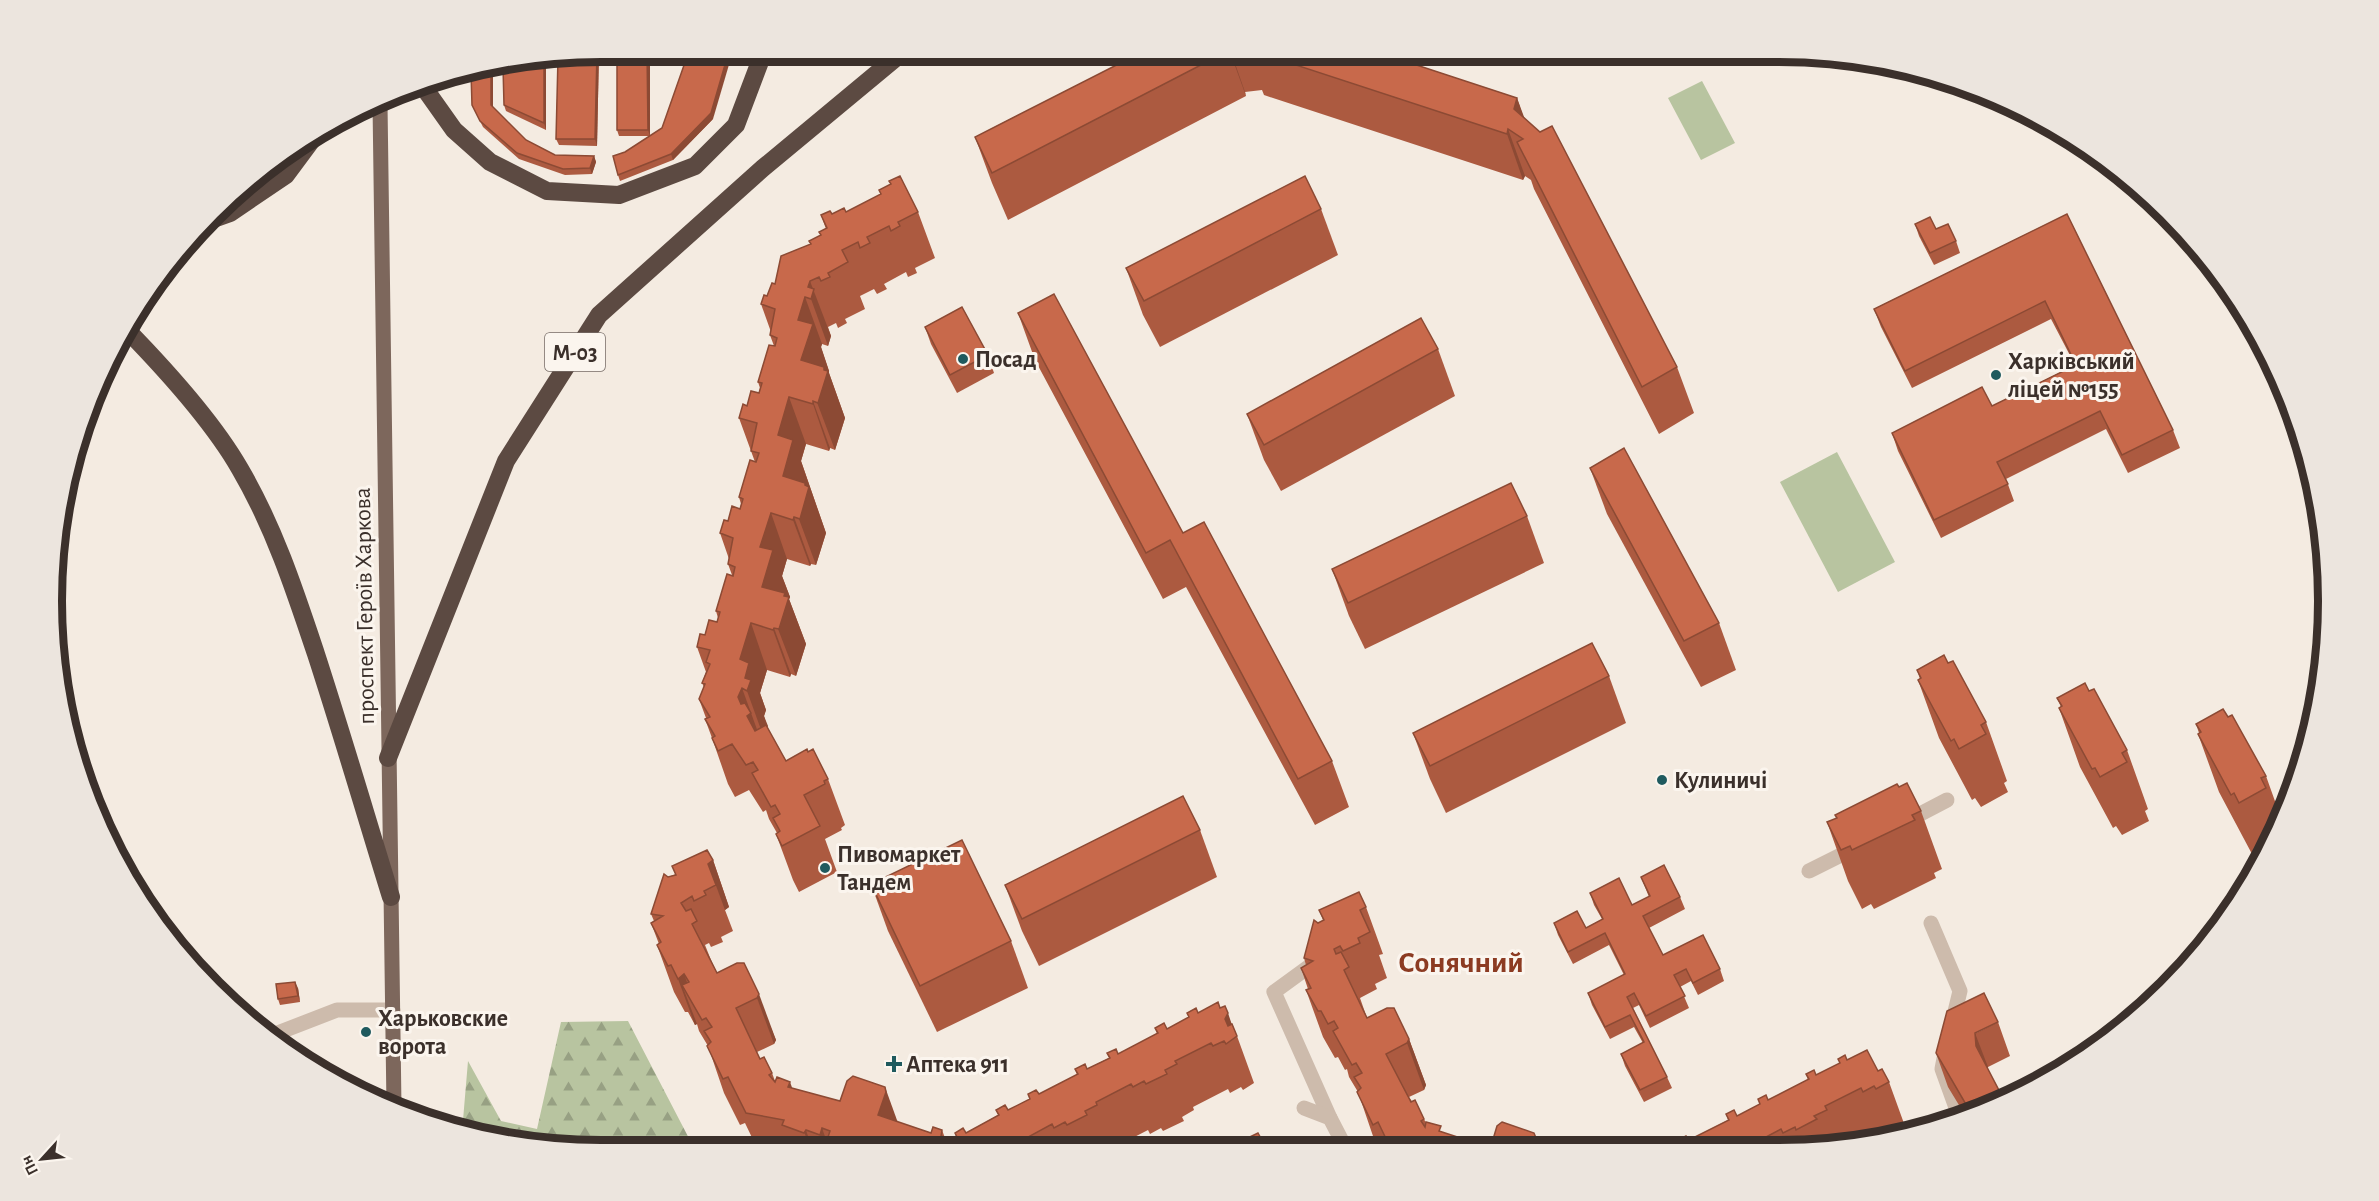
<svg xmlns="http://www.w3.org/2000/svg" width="2379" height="1201" font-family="'Alegreya Sans',sans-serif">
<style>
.forest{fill:url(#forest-firs)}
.garden{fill:#b8c4a0}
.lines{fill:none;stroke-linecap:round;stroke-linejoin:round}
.minor{stroke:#cdbbac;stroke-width:15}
.major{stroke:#7d675c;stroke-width:15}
.highway{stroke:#5c4a42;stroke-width:18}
.wall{fill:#ac5a40}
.shaded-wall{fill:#8c4a34}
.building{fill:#c8694b;stroke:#8c4a34;stroke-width:1.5}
.poi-dot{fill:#1f5a5e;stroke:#fbf5ee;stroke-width:2}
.labels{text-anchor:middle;stroke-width:6;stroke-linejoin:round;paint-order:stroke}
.shield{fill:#fbf5ee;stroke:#756b66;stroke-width:1.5}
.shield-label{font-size:22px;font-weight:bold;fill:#3b302b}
.poi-label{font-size:24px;font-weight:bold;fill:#3b302b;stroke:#fbf5ee;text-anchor:start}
.street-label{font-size:24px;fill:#3b302b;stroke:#fbf5ee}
.district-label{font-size:30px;font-weight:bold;fill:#8c3b22;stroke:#fbf5ee}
.rim{fill:none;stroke:#3b302b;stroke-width:8}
</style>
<defs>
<pattern id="forest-firs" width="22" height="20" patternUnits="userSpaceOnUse" patternTransform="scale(1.5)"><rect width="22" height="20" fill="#b8c4a0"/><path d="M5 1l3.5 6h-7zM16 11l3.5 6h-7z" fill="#97a083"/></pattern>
</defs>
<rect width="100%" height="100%" fill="#f4ebe1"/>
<polygon class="forest" points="628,1021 694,1148 565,1149 462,1132 468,1061 501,1121 537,1129 561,1022"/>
<g class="garden">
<polygon points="1702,81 1735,143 1701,160 1668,98"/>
<polygon points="1837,452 1895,562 1838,592 1780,482"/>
</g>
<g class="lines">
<g class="minor">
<polyline points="1905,822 1947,800"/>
<polyline points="1809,871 1857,847"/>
<polyline points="1931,923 1960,991 1952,1024"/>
<polyline points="1318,960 1274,992 1330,1118"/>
<polyline points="275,1034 337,1010 393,1010"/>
<polyline points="1946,1048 1942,1069 1959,1116"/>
<polyline points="1304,1108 1330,1118 1345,1147"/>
</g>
<polyline class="major" points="380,104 394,1107"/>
<g class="highway">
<polyline points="420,82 454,130 490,162 547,191 619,195 695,166 736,125 764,51"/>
<polyline points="216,218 230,213 286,175 312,140"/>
<path d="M126,329C165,369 212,420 240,469C274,527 295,591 316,654C342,734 366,816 391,897"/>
<polyline points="388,758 506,461 599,315 763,168 904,51"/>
</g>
</g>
<g class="wall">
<polygon points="599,51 597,146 559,145 556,139 558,58"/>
<polygon points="617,51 650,51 650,136 713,119 673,160 620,181 618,175 625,152 650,136 619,136 617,130"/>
<polygon points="1142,52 1377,52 1517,98 1524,119 1677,367 1694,413 1659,434 1534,189 1531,180 1525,176 1523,180 1264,95 1262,90 1245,92 1246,96 1008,220 992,183 975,137"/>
<polygon points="546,60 546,130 506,111 504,105"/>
<polygon points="493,69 493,107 526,140 555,155 594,156 596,162 592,174 565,175 519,159 483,127 472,105 471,72"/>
<polygon points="1321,209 1338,255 1160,347 1143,315 1126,268"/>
<polygon points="846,212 918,212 935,258 915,268 917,273 908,277 906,272 884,284 887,289 877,294 874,289 860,296 865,309 845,319 847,323 838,328 836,323 828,327 831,336 828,346 822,344 821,347 829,371 829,373 845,418 835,450 830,448 829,451 806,444 801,461 826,533 816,565 811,564 810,566 787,559 782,576 790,597 789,599 806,644 796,676 791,674 790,677 767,670 760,693 766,710 764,716 767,727 786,761 828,779 845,825 841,828 842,830 825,839 837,872 799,892 793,880 776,834 777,833 769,819 766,810 763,812 749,790 735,797 728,784 712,738 705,719 706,718 699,699 704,687 702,683 706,672 697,647 705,635 717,622 718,618 716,611 732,575 728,564 729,559 720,533 728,521 740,509 741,504 739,497 755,462 739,418 747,406 759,393 760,388 758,382 774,346 770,335 771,332 761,304 767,296 775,284 826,229 821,215 832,214"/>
<polygon points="2067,214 2173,430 2180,448 2128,473 2106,429 2006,479 2014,501 1941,538 1898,451 1892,433 1992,406 2075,365 2051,319 1912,388 1881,327 1874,309"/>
<polygon points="1915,224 1936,229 1956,241 1960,253 1934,265 1919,236"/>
<polygon points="1018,313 1183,533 1332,761 1349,807 1315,825 1186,587 1163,599 1035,360"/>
<polygon points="925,327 988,355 994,373 957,393 931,344"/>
<polygon points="1438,349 1455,396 1281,491 1264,460 1247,414"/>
<polygon points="1590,468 1719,623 1736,670 1701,687 1607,514"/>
<polygon points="1527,516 1544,563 1365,649 1349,616 1332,569"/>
<polygon points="1948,663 1986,722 2007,781 2004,783 2008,792 1981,807 1975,798 1972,800 1939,738 1918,680 1920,679 1917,670"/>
<polygon points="1609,676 1626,723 1446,813 1430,779 1413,733"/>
<polygon points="2089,691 2127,750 2148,809 2145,811 2149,821 2122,835 2116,826 2113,828 2080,767 2059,708 2061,707 2057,698"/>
<polygon points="2228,717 2266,776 2281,818 2271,843 2260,860 2255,852 2252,854 2219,792 2198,734 2199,733 2196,724"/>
<polygon points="1921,811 1942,869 1934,873 1936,878 1874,909 1871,904 1862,909 1848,881 1827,822"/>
<polygon points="1200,830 1217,877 1039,966 1022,931 1005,885"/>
<polygon points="713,860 729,907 725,910 733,931 721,937 723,942 711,947 709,943 705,945 711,960 717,973 744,963 776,1040 774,1044 757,1052 760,1059 772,1073 775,1081 792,1088 931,1133 942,1130 945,1138 951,1140 956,1137 955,1133 966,1133 998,1115 996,1110 1008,1110 1030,1099 1028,1094 1039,1094 1077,1075 1075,1069 1087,1069 1109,1058 1107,1053 1118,1054 1157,1034 1155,1028 1167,1029 1189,1018 1187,1013 1198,1013 1220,1008 1232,1024 1237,1036 1254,1083 1243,1090 1241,1087 1230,1093 1228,1089 1193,1107 1194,1110 1182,1117 1184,1121 1163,1131 1161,1128 1150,1134 1148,1130 1115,1147 757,1148 745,1123 740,1125 724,1093 708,1046 699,1031 697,1024 695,1025 688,1012 685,1012 674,992 657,945 659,944 651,923 654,921 651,914 668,877"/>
<polygon points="1641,877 1680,897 1685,909 1649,928 1663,955 1720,969 1724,981 1698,995 1691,981 1680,987 1689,1008 1650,1028 1639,1005 1633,1008 1667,1077 1672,1088 1644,1102 1625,1066 1621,1054 1643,1043 1634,1027 1610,1039 1592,1005 1588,993 1624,975 1609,945 1573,964 1558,935 1554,923 1586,928 1602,919 1594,905 1590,893 1632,905 1649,897"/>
<polygon points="871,884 1011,941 1028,988 937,1032 888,931"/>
<polygon points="1366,907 1383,954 1379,955 1387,978 1375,984 1377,989 1360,998 1367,1018 1409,1039 1426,1085 1424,1090 1409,1097 1424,1119 1426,1123 1443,1133 1485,1146 1378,1147 1374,1139 1358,1092 1349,1077 1347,1069 1345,1070 1338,1057 1335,1058 1323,1037 1306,990 1308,989 1301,968 1306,965 1304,958 1318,923 1323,920 1319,910"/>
<polygon points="298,988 300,1002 280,1005 278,999"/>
<polygon points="1998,1022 2010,1056 1988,1067 1988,1108 1965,1115 1948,1087 1936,1053"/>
<polygon points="1838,1059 1847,1060 1878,1071 1889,1082 1906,1129 1899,1132 1892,1134 1891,1132 1879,1138 1878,1135 1865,1141 1850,1145 1678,1146 1680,1145 1678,1140 1689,1140 1728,1120 1726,1114 1737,1116 1760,1104 1758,1099 1768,1100 1808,1080 1806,1074 1816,1075 1840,1063"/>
</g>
<g class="shaded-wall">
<polygon points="599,51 597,146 595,139 597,52"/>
<polygon points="647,51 650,51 650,136 648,130"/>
<polygon points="729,51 733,51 713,119 673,160 671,154"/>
<polygon points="1230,52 1231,52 1245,92 1246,96"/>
<polygon points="544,60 546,60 546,130 544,123"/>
<polygon points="491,69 493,69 493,111 491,105"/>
<polygon points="1517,98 1534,144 1514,109"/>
<polygon points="1508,129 1525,176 1523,180 1507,134"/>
<polygon points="594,156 596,162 592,174 590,168"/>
<polygon points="810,281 831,336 828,346 811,299 808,287"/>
<polygon points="805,297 822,344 821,347 829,371 829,373 845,418 835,450 801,360 798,320"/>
<polygon points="789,397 806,444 801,461 826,533 816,565 783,476 778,435"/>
<polygon points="813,401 830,448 829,451 813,404"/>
<polygon points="771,513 787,559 782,576 790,597 789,599 806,644 796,676 762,587 760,547"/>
<polygon points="794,517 811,564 810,566 793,520"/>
<polygon points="751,623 767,670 760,693 766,710 764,716 768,726 764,738 747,691 740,659"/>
<polygon points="774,628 791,674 790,677 773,630"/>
<polygon points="742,688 759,735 767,760 738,697"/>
<polygon points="713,860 729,907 725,910 708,864"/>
<polygon points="684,974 699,1015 682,985 697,1024 695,1025 678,979"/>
<polygon points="295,982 298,988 300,1002 298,996"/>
<polygon points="759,994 776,1040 774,1044 757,998"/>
<polygon points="1228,1013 1236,1037 1232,1040 1225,1019"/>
<polygon points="1975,1033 1988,1067 1988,1080 1976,1046"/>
<polygon points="1409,1039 1426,1085 1424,1090 1407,1043"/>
<polygon points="790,1082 807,1128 806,1130 812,1148 810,1148 788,1087"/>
<polygon points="885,1087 902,1134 878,1115"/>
<polygon points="822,1128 829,1148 825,1148 820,1135"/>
<polygon points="1534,1133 1539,1146 1533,1146"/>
</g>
<g class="building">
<polygon points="617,51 647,51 648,130 617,130"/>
<polygon points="689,51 729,51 711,113 671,154 618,175 613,156 625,152 662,128"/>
<polygon points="597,52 595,139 556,139 558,58"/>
<polygon points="1142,52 1226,52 992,173 975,137"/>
<polygon points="1256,52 1377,52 1517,98 1514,109 1540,132 1552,126 1677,367 1642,387 1517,142 1523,139 1508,129 1507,134"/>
<polygon points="544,60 544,123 504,105 503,67"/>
<polygon points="491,69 491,105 526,140 555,155 594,156 590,168 563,169 517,153 480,121 472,105 471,72"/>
<polygon points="900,176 918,212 898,222 900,226 891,231 889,226 867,237 870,243 860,248 858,242 842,250 848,262 828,273 830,277 821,281 819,277 810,281 808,287 814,289 811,299 805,297 798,320 813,324 801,360 824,367 824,370 828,371 818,403 813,401 813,404 789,397 778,435 793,440 783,476 805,483 805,485 809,487 800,519 794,517 793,520 771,513 760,547 773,550 762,587 785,593 784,596 789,597 779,629 774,628 773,630 751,623 740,659 749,663 745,678 751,680 747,691 742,688 738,697 741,704 745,703 751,713 747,716 755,731 766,725 786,761 807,749 808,752 813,749 828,779 824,781 825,784 804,795 820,826 782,846 776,834 780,831 773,818 780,814 775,805 771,807 752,773 758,770 753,762 746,765 732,744 718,751 712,738 715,736 705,719 710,717 699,699 705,684 702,683 710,664 706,662 710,650 697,647 700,634 705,635 709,620 717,622 720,612 716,611 727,574 733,576 735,567 728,564 733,538 720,533 724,520 728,521 732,506 740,509 743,499 739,497 750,460 756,462 759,453 751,451 757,423 739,418 743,404 747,406 751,391 759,393 762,383 758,382 769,345 775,346 777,338 770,335 775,309 761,304 764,295 767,296 772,283 775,284 781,256 811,244 809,241 821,235 819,232 827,228 821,215 830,211 832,214 844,208 846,212 881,194 879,190 891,184 889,181"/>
<polygon points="1305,176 1321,209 1144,301 1126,268"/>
<polygon points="2067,214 2173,430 2122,455 2100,411 1997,462 2008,484 1934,520 1892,433 1982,387 1992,406 2076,365 2045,301 1905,371 1874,309"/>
<polygon points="1930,217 1936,229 1948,224 1956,241 1930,253 1915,224"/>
<polygon points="1054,294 1183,533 1204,522 1332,761 1298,779 1170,540 1146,553 1018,313"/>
<polygon points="962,307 988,355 950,375 925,327"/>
<polygon points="1421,318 1438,349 1264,445 1247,414"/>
<polygon points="1624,448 1719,623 1684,641 1590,468"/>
<polygon points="1511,483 1527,516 1348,603 1332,569"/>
<polygon points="1592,643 1609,676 1430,766 1413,733"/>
<polygon points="1944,655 1948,663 1953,661 1986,722 1981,725 1986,734 1959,749 1954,739 1951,741 1918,680 1921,678 1917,670"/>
<polygon points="2085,683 2089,691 2094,689 2127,750 2122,753 2127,762 2100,777 2095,768 2092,769 2059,708 2062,706 2057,698"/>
<polygon points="2223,709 2228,717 2232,715 2266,776 2261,778 2266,788 2239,803 2234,793 2231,795 2198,734 2201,732 2196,724"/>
<polygon points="1907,783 1921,811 1912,815 1915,820 1852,850 1850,846 1841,850 1827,822 1837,818 1835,815 1897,784 1899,787"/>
<polygon points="1183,796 1200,830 1022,919 1005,885"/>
<polygon points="962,840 1011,941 920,986 871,884"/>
<polygon points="707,850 713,860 708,864 716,885 704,891 706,895 694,901 692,896 681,903 686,911 691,909 697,921 692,924 717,973 737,963 744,963 759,994 757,998 736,1008 760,1059 764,1057 772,1073 769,1075 775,1082 777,1077 790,1082 788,1087 840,1101 847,1081 853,1076 885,1087 886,1092 878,1115 931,1133 933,1127 942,1130 941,1136 951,1140 957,1137 955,1133 963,1128 966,1133 999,1115 996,1110 1005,1105 1008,1110 1030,1099 1028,1094 1036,1090 1039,1094 1078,1074 1075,1069 1085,1064 1087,1069 1110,1058 1107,1053 1116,1049 1118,1054 1158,1033 1155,1028 1164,1023 1167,1029 1189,1017 1187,1013 1196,1008 1198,1013 1218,1002 1220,1008 1225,1006 1228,1013 1225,1019 1228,1026 1232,1024 1237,1036 1226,1044 1224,1041 1213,1046 1211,1043 1175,1061 1177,1064 1165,1070 1167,1074 1146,1084 1144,1081 1133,1087 1131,1084 1096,1102 1097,1105 1085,1111 1087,1115 1067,1125 1065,1122 1054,1128 1052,1124 1017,1143 1018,1146 1014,1148 873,1148 873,1146 863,1142 861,1147 828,1137 830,1131 822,1128 820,1135 806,1130 804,1133 782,1125 784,1120 746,1113 728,1077 723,1079 707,1046 711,1042 704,1031 712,1027 706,1018 702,1020 682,985 689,982 684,974 678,979 671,965 668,966 657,945 661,942 651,923 663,916 651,914 664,874 668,877 676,875 672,866"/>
<polygon points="1664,865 1680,897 1643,916 1663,955 1703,935 1720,969 1693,983 1686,969 1674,975 1685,996 1646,1016 1634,993 1627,997 1667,1077 1640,1090 1621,1054 1644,1042 1630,1015 1605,1027 1588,993 1625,974 1605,933 1568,952 1554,923 1577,911 1586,928 1603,919 1590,893 1619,878 1632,905 1650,896 1641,877"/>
<polygon points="1359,892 1366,907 1360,910 1370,932 1358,938 1360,943 1343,951 1340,946 1334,949 1336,954 1341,952 1349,967 1344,970 1367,1018 1387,1008 1394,1008 1409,1039 1407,1043 1386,1054 1411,1102 1415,1100 1424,1119 1421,1121 1425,1127 1426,1122 1441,1126 1439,1131 1485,1146 1390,1147 1378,1122 1373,1125 1357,1092 1361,1088 1354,1077 1362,1073 1356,1063 1352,1065 1333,1031 1338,1028 1334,1021 1328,1024 1321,1011 1318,1011 1306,990 1311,988 1301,968 1313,961 1304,958 1314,920 1318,923 1324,920 1319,910"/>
<polygon points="295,982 298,996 278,999 276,984"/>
<polygon points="1984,993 1998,1022 1975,1033 1976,1046 2004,1100 1988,1108 1971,1113 1936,1053 1947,1011"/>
<polygon points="1867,1050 1878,1071 1882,1069 1889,1082 1876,1089 1874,1086 1863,1092 1861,1088 1825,1106 1827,1110 1814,1116 1817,1119 1796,1130 1795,1127 1783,1133 1781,1129 1749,1146 1678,1146 1680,1144 1678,1140 1686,1136 1689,1140 1729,1120 1726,1114 1734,1110 1737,1116 1760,1104 1758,1099 1766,1095 1768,1100 1809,1079 1806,1074 1814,1070 1816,1075 1840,1063 1838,1059 1845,1055 1847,1060"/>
<polygon points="1502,1122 1534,1133 1536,1138 1533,1146 1491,1146 1497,1126"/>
<polygon points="1258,1133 1266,1147 1229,1147"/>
</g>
<g class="poi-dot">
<circle cx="963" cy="359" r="6"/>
<circle cx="1996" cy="375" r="6"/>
<circle cx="1662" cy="780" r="6"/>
<circle cx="825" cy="868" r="6"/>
<circle cx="366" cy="1032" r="6"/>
<path d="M891 1055h6v6h6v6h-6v6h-6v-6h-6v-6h6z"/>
</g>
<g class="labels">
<rect class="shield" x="545" y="333" width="60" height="38" rx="4.5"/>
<g class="shield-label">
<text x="575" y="360">М-03</text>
</g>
<g class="poi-label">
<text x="975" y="367">Посад</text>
<text x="2008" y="369">Харківський<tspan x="2008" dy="28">ліцей №155</tspan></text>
<text x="1674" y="788">Кулиничі</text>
<text x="837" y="862">Пивомаркет<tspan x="837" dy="28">Тандем</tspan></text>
<text x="378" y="1026">Харьковские<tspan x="378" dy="28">ворота</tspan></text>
<text x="906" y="1072">Аптека 911</text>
</g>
<g class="street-label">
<text transform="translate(364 606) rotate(-91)" y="8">проспект Героїв Харкова</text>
</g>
<g class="district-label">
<text x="1461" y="972">Сонячний</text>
</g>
</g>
<path d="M0 0H2379V1201H0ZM601 62H1779A539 539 0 0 1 2318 601V601A539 539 0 0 1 1779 1140H601A539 539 0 0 1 62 601V601A539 539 0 0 1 601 62Z" fill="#ece5de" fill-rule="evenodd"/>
<path class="rim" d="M601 62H1779A539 539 0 0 1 2318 601V601A539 539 0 0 1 1779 1140H601A539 539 0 0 1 62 601V601A539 539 0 0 1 601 62Z"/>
<g transform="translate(42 1159) rotate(243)" stroke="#fbf5ee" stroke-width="4.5" paint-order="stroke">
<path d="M0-4.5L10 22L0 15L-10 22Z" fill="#3b302b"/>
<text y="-9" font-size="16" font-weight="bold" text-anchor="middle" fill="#3b302b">Пн</text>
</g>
</svg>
